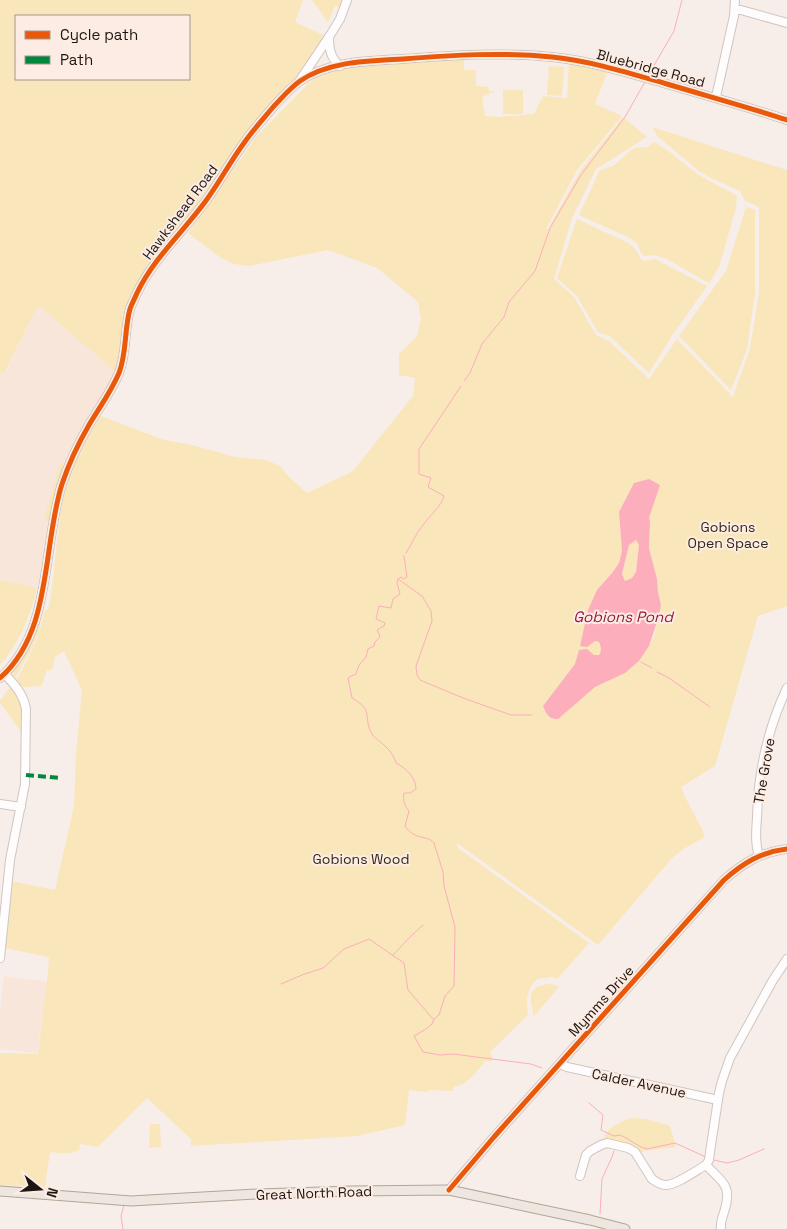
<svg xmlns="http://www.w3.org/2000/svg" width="787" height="1229" font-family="'Space Grotesk',sans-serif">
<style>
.built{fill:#f9e6db}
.green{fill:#f9e6ba;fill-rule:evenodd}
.water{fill:#fcaebd;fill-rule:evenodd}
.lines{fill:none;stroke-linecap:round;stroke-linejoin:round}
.stream{stroke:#fcaebd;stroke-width:1}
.minor-casing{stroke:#cec6c2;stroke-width:10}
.major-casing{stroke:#b2a598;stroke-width:11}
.minor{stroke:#fefcfc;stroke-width:8}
.major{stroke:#ede7e0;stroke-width:9}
.quiet{stroke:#00873e;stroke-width:4;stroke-dasharray:8 4;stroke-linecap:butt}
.cycleway-casing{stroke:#fdece3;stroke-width:8}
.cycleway{stroke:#e8590c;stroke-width:5}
.labels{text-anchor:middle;stroke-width:4;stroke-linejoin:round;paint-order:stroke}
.street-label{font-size:14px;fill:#1c1511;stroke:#fdece3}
.park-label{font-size:14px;fill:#2f2916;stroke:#fdece3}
.water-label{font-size:15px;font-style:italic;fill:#941744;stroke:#fdece3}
</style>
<rect width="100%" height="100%" fill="#f7eee9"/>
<g class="built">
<polygon points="38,304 116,372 83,431 50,523 37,588 0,580 0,373 5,374"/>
<polygon points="4,976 47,982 41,1027 37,1053 0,1049 0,1012"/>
</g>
<g class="green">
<path d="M0,0H303L295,22L325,36L308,64L240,140L200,200L190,214L177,230L166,235L165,241L150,260L128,300L124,312L122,345L116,372L38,305L4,374L0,373ZM16,16H189V79H16Z"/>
<polygon points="312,0 344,0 341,8 335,6 328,22"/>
<path d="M464,58V70H476V86L489,87V91H494V92L482,97L485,116L499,117L534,114L543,96L567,98L569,63L581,64L608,70L595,104L622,116L577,170L546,229H548L580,171L623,117L647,137L596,169L572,218L554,279L574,297L596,335L609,341L649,379L677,339L731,395V398L735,394L734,393L750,349L759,292V207L745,201L740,191L711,178L699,171L658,137L652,127L787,170V606L758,616L715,766L681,787L685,797L704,833L703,838L685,848L673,857L598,945L457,843L458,848L589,943L558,978L551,977L537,979C526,991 526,999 528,1015L490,1052L493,1061H485C477,1072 468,1084 454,1087L453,1091L429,1090L428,1092L409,1090L405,1125L358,1136L191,1146V1139L147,1098L98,1147L80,1144L79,1150C70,1155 60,1153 50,1152L45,1187L0,1185V1053L38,1054L48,972L49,957L4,948L10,881L55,890L74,806L76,754L82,690L64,651L55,657L53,668L50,671L47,670L41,687C30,683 26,693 16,681C28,658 40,638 44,612L47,609L48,611C57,568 55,523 68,481C75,458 88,436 101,416L164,440L192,445L235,457L266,460L280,466L289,477L307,493L352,472L413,396L415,378L399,375V354L417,336L421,319L418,302L377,268L328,250L249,266L234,264L221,258L188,233L256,137L312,80L338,69L364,65ZM634,483L649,516V548L657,579L658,592L661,605L659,616L654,636L649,646L639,661L625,673L595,687L554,719L549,717L543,706L575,664L594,655H599C602,651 601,647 599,642L595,641L597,590L612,573L619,563L622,551L619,512Z"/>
<polygon points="549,66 564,67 562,96 547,95"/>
<rect x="503" y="90" width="20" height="24"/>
<polygon points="655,142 671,153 697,174 737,196 736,208 719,267 709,283 667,259 655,255 644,256 641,253 638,244 630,238 579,215 600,170 613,166 634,148 647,147"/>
<polygon points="746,207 755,210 755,292 747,349 731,390 679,336 726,271"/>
<path d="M577,219L628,243C629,244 634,247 635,249C643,260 637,263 655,259L707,286L673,334L649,373L611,337L598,332L577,296L557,278Z"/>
<polygon points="60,463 63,465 64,469 51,517 48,520 44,520"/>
<polygon points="635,539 639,545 636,572 632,578 625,581 622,575 629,545"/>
<path d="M0,580L37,588C30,617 19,643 0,665Z"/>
<path d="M44,602L39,632L31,650L14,680C11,674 13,671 17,666C31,647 38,625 44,602Z"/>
<path d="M11,686C24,701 23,715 24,734L22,733L0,703V701Z"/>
<path d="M546,984L556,985L558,988L534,1016C530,999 526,989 546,984Z"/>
<path d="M631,1118L646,1119L670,1126L676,1147L649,1150L640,1152L636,1149L607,1140L604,1136C611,1125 620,1123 631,1118Z"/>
<polygon points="150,1124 160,1124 161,1147 149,1148"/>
</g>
<path class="water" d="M649,479L660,485L649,518L650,522L649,548L657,579L658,592L661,605L659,616L649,646L639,661L625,673L595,687L558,719C549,720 546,713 543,706L575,664L579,650L587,649L594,655H599C602,651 601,647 599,642L595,641L587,647L580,646L588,610L597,590L612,573L619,563L622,551L619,512L634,483ZM636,540L639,545L636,572L632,578L625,581L622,574L629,545Z"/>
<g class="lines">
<g class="stream">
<polyline points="649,74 674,31 682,0"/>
<polyline points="464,381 470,373 482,344 504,317 509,302 535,271 550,228 581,175 625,117 646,80"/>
<path d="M406,553C412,544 416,533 423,525C430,515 441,507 444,496L428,487L431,478L419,474V449L461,386"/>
<path d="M404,556L407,577L404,579L401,577L398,579L397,583L400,594L393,599L391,608L379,606L376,619L385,623L384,626L377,630L379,634L380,637L375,642L374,646L368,649L366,657L359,665L356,674L349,677L348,678L352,698C375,711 362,716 372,734C375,739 382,742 386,747C391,751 394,757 396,763C406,768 416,778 416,789L410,793H404C403,801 404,805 409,811L405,826C415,841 426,834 434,843L443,872L444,886L455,927L454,986L445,996L439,1015L434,1019L432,1024L426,1029L414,1036L423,1052L440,1055L453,1054L531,1064L542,1068"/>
<polyline points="398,579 422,596 431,611 432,621 416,666 417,675 420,680 463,698 511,715 532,715"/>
<polyline points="641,662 652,668"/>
<polyline points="657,672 669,678 710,707"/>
<polyline points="393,955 411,936 423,925"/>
<polyline points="281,984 302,975 323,968 344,949 369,939 404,963 408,990 433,1019"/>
<polyline points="589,1103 603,1115 601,1130 614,1136 620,1135 626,1138 641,1147 647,1149 675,1143 706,1157"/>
<polyline points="714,1160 727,1163 739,1160 764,1149"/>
<polyline points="600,1214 602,1179 612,1157 614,1151"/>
<polyline points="123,1229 121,1216 124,1205"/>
</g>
<g class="minor-casing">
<g id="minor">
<polyline points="735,10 741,10 787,23"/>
<path d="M329,37C329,50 331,58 340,66"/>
<polyline points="300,80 329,37 340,19 347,0"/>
<polyline points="716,97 734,16 735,0"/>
<path d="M0,678C53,631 42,547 62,484C69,463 78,444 89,425C99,408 111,392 119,373C127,353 124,330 130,309C132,303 135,298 137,293C154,258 182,233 205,202C219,183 230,162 244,143C253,130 264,118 274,106C282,98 290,88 300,81C329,61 369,61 403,59C453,55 503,52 552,57C591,61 629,73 667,84C707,96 748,107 787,120"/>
<polyline points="0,804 21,807"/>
<path d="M759,856C755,844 756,831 757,818C758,774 768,728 787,688"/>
<path d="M0,958L10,860L25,784L26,709C23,693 15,686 5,674"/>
<polyline points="560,1064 567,1067 718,1100"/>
<polyline points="706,1165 709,1160 710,1152 719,1093 722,1081 730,1058 773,980 787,959"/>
<path d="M706,1165C722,1182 732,1185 725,1209C723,1216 720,1222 721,1229"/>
<path d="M580,1176L586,1155L590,1151L601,1145L607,1143L628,1148L635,1152L652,1179C656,1182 661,1185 666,1185C676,1185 697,1170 706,1165"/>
<path d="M449,1190L494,1137L724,880C743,863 761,852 787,849"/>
</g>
</g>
<g class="major-casing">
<polyline id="major" points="0,1191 131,1201 258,1194 352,1191 449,1190 590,1220 625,1229"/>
</g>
<use href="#minor" class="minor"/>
<use href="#major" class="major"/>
<polyline class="quiet" points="26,775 60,778"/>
<g class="cycleway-casing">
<g id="cycleway">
<path d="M0,678C53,631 42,547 62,484C69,463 78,444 89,425C99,408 111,392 119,373C127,353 124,330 130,309C132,303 135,298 137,293C154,258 182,233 205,202C219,183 230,162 244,143C253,130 264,118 274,106C282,98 290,88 300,81C329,61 369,61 403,59C453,55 503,52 552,57C591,61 629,73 667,84C707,96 748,107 787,120"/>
<path d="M449,1190L494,1137L724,880C743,863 761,852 787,849"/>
</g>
</g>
<use href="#cycleway" class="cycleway"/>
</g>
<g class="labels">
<g class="street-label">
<text transform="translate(651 68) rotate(15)" y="5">Bluebridge Road</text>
<text transform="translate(180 212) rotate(-53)" y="5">Hawkshead Road</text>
<text transform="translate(764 771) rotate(-80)" y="5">The Grove</text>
<text transform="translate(601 1001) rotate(-48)" y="5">Mymms Drive</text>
<text transform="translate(639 1083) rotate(12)" y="5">Calder Avenue</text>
<text transform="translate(314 1193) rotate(-2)" y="5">Great North Road</text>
</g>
<g class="park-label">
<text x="728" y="532">Gobions<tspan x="728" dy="16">Open Space</tspan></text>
<text x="361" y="864">Gobions Wood</text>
</g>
<g class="water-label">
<text x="623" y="622">Gobions Pond</text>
</g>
</g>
<rect x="15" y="15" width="175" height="65" fill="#fdece3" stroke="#a3968f"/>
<rect x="25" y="31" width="25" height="8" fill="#e8590c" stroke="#a3968f"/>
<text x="60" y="40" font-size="15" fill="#1c1511">Cycle path</text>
<rect x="25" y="56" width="25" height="8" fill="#00873e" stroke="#a3968f"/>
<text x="60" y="65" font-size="15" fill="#1c1511">Path</text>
<g transform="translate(40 1189) rotate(107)" stroke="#fdece3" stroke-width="4" paint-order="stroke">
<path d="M0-4L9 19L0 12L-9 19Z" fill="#1c1511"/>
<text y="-8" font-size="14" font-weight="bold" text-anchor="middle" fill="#1c1511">N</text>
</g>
</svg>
